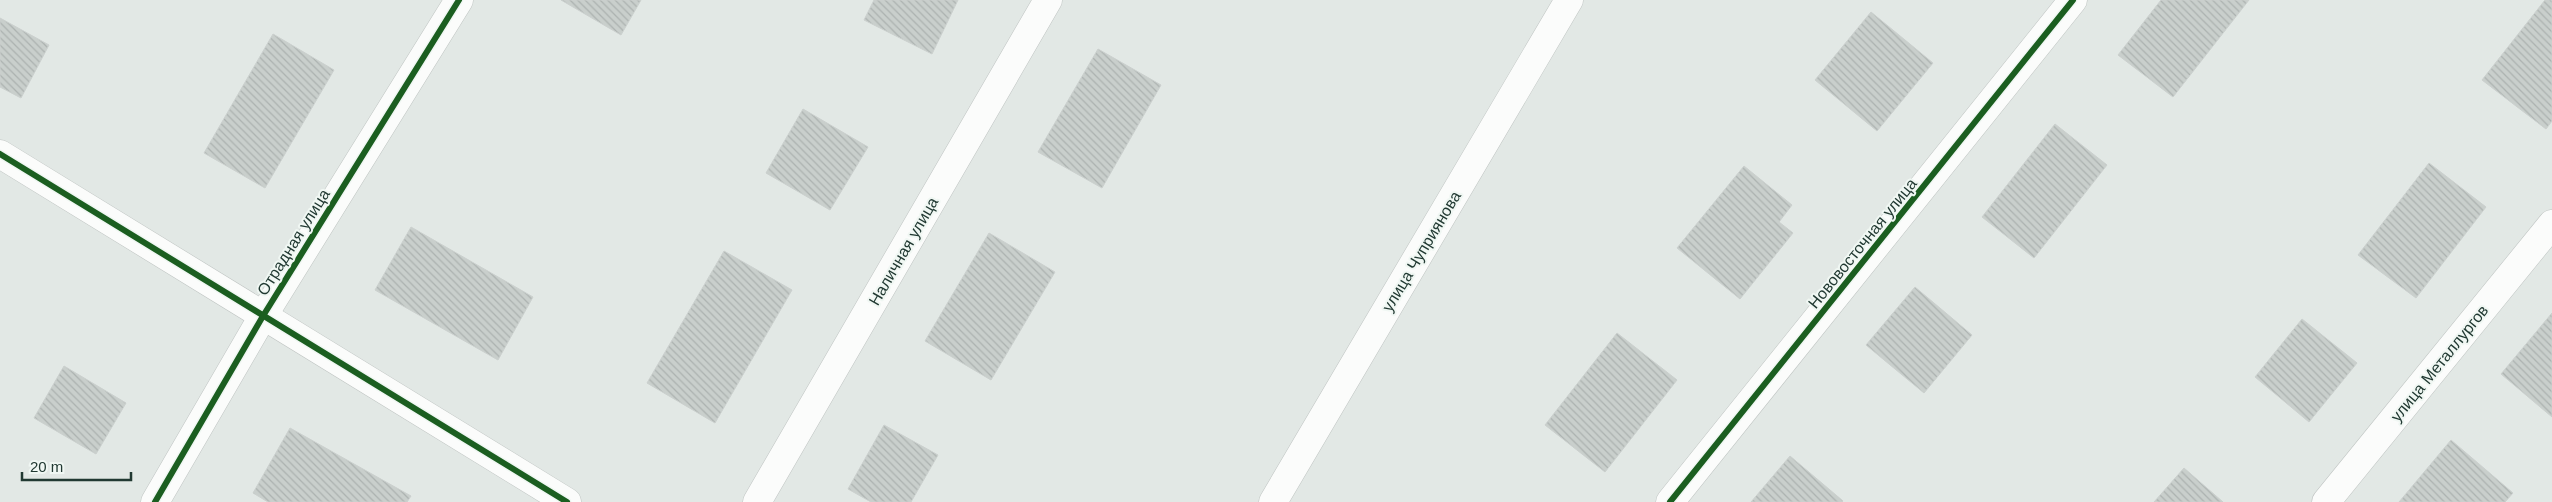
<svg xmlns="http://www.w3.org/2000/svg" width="2552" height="502" font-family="Arial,sans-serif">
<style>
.building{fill:url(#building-back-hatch);stroke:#cbd0ce}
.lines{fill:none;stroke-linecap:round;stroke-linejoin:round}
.minor-casing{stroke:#bfc4c2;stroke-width:29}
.minor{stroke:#fbfcfb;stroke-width:28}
.cycleway-casing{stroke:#f0f7f3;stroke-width:9}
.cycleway{stroke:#1b5e20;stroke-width:6}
.labels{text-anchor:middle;stroke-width:4;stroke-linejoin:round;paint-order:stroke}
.street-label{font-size:16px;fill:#213932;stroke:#f0f7f3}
</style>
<defs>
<pattern id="building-back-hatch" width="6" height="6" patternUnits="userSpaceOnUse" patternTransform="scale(1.25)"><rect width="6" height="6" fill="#c9cfcc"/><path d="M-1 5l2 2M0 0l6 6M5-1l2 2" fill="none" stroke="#acb2b0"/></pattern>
</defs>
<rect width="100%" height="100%" fill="#e2e8e5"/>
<g class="building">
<polygon points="561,0 641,0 621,35"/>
<polygon points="874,0 958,0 932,54 864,20"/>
<polygon points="2161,0 2249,0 2173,97 2118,55"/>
<polygon points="2545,0 2552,0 2552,121 2546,129 2482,80"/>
<polygon points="1871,12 1933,63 1877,131 1815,80"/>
<polygon points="0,18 49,45 21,98 0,87"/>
<polygon points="273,34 334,70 265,188 204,153"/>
<polygon points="1098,49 1161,85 1102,188 1038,152"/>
<polygon points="803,109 868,147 830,210 766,173"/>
<polygon points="2055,124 2107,165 2034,258 1982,217"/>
<polygon points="2429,163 2486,207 2416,298 2358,255"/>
<polygon points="1744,166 1792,205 1779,222 1793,233 1740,299 1677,248"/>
<polygon points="411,227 533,297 498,360 375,290"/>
<polygon points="989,233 1055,272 991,380 925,341"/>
<polygon points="724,251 792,290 715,423 647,383"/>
<polygon points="1915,287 1972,335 1924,393 1866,345"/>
<polygon points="2552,313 2552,417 2501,374"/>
<polygon points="2302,319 2357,363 2309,422 2255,377"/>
<polygon points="1617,333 1677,380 1605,472 1545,425"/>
<polygon points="64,366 126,403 96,454 34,418"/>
<polygon points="884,425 938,455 911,502 871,502 848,489"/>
<polygon points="290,428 411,496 407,502 268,502 253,493"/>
<polygon points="2451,440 2513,493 2505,502 2399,502"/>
<polygon points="1790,456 1843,501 1842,502 1751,502"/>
<polygon points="2184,468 2223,502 2154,502"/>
</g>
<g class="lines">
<g class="minor-casing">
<g id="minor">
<polyline points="0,154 567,502"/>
<polyline points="155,502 263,316 459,0"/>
<polyline points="757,502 1048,0"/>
<polyline points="1273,502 1569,0"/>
<polyline points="1670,502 2073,0"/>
<polyline points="2326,502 2552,224"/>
</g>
</g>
<use href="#minor" class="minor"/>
<g class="cycleway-casing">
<g id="cycleway">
<polyline points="0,154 567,502"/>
<polyline points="155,502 263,316 459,0"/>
<polyline points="1670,502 2073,0"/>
</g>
</g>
<use href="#cycleway" class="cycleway"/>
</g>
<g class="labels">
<g class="street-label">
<text transform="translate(293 242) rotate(-58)" y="6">Отрадная улица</text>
<text transform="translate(1862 243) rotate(-51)" y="6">Нововосточная улица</text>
<text transform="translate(903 251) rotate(-60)" y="6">Наличная улица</text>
<text transform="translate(1421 251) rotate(-59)" y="6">улица Чуприянова</text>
<text transform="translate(2439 363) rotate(-51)" y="6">улица Металлургов</text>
</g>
</g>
<path d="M22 472v8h109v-8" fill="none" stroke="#213932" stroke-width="2.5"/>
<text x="30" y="472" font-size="15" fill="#213932" stroke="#f0f7f3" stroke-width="4" paint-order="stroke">20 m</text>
</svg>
